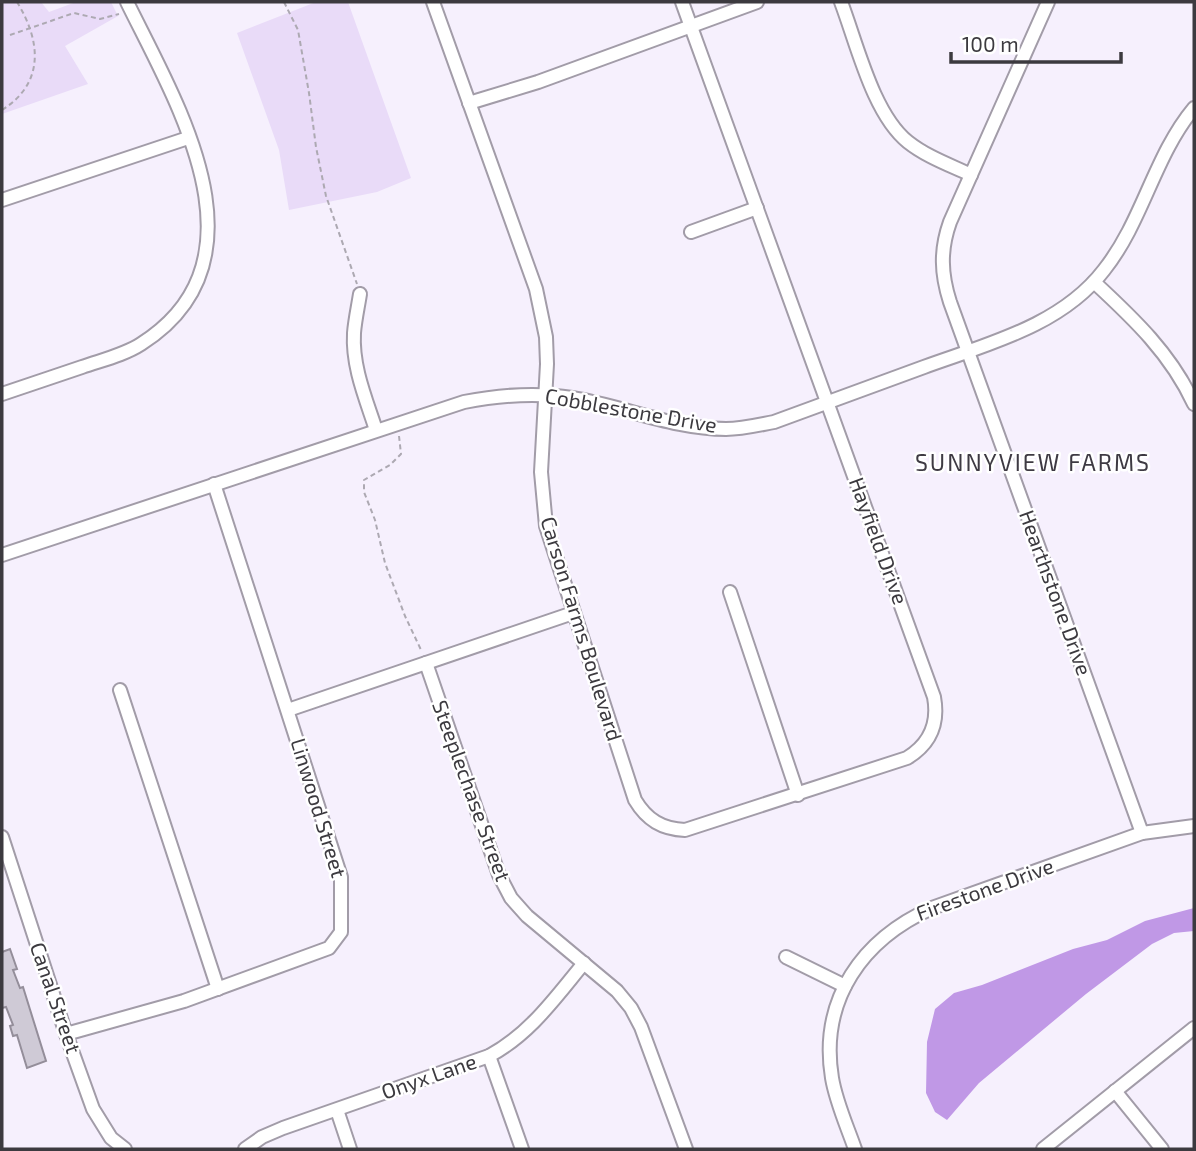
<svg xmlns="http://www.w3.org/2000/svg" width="1196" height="1151" font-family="'Exo 2',sans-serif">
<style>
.green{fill:#e9dbf8}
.water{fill:#c098e6}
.building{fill:#cfcad6;stroke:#948e9a;stroke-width:2}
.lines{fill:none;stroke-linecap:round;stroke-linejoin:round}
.minor-casing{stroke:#a29ca8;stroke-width:16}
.path{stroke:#ada9b2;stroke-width:2;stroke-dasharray:5 3.5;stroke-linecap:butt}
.minor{stroke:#fff;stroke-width:12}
.labels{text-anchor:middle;stroke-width:5;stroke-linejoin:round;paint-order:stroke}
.street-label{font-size:21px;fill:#3c3a3f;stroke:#fff}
.neighbourhood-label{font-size:23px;letter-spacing:2px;fill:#3e3a43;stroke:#fff}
</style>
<rect width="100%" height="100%" fill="#f6f0fd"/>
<g class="green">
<polygon points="2,2 41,2 49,12 76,2 111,2 118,16 65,46 88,84 2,114"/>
<polygon points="316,2 348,2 411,178 377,192 289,210 279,150 237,33"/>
</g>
<polygon class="water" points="1194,908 1194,931 1174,933 1152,944 1086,994 979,1083 947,1120 935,1112 926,1093 927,1042 935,1009 954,993 982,985 1073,949 1107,940 1145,921"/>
<polygon class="building" points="10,949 17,969 13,970 20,988 23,987 46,1061 27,1068 17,1035 13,1036 10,1026 13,1025 6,1007 2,1008 2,952"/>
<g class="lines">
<g class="minor-casing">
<g id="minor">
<path d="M433,2L536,289L546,337L547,364L541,472L546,526L635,800C647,820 662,829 685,830L907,758C930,744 939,724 934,697L682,2"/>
<path d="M841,2C857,44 873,114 908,142C927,157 950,165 971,175"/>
<path d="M1048,2L950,222C940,250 941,274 950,302L1142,833"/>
<polyline points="469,103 538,82 757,2"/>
<polyline points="2,200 188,138"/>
<polyline points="691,232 757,208"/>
<path d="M1094,282C1134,319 1171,354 1194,404"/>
<path d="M360,294C358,307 355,320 354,333C352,367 366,399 376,430"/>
<path d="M2,394C29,385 55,376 82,367C102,360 124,355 141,344C273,260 177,104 127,2"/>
<path d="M2,555L464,402C500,395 535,392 572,398C623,406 673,429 726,429C742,429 758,425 774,422C824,404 874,385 924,367C987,344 1061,326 1104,270C1143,221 1154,156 1194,108"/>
<polyline points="730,592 798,795"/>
<polyline points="426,663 499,875 511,898 527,916 617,991 631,1008 641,1027 686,1149"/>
<polyline points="120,690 218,989"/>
<polyline points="288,710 573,613"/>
<polyline points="2,837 66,1034 93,1109 111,1138 125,1149"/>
<polyline points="786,957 845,986"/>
<polyline points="66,1034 184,1001 329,948 341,932 341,877 214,484"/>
<polyline points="489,1056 522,1149"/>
<polyline points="1115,1091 1162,1149"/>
<polyline points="337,1110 350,1149"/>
<path d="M245,1149L262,1137L283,1128L489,1056C530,1034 555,998 584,963"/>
<path d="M855,1149C847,1126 836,1102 832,1078C819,999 863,939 932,908L1142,833L1194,826"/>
<polyline points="1043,1149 1194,1028"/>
</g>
</g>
<g class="path">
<polyline points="284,2 298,30 309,93 316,147 326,196 357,284"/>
<polyline points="10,35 74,13 100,19 119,14"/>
<path d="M2,110C45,83 41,41 17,2"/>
<polyline points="399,436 401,454 390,465 364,480 364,492 375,520 385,563 405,616 422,652"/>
</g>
<use href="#minor" class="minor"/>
</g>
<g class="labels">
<g class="street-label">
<text transform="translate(631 411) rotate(10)" y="7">Cobblestone Drive</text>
<text transform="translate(878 541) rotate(70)" y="7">Hayfield Drive</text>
<text transform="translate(1055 593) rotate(70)" y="7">Hearthstone Drive</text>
<text transform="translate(581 629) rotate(73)" y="7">Carson Farms Boulevard</text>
<text transform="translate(471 791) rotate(70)" y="7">Steeplechase Street</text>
<text transform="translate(318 808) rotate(73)" y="7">Linwood Street</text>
<text transform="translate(985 890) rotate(-20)" y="7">Firestone Drive</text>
<text transform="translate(55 998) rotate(71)" y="7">Canal Street</text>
<text transform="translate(429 1077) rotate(-19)" y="7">Onyx Lane</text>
</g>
<g class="neighbourhood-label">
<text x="1033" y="471">SUNNYVIEW FARMS</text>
</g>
</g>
<rect width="1196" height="1151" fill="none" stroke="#3c3a3f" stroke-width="7"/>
<path d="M951 52v10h170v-10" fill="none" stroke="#3c3a3f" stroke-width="3.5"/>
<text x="962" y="52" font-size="21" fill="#3c3a3f" stroke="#ffffff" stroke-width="5" paint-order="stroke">100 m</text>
</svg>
